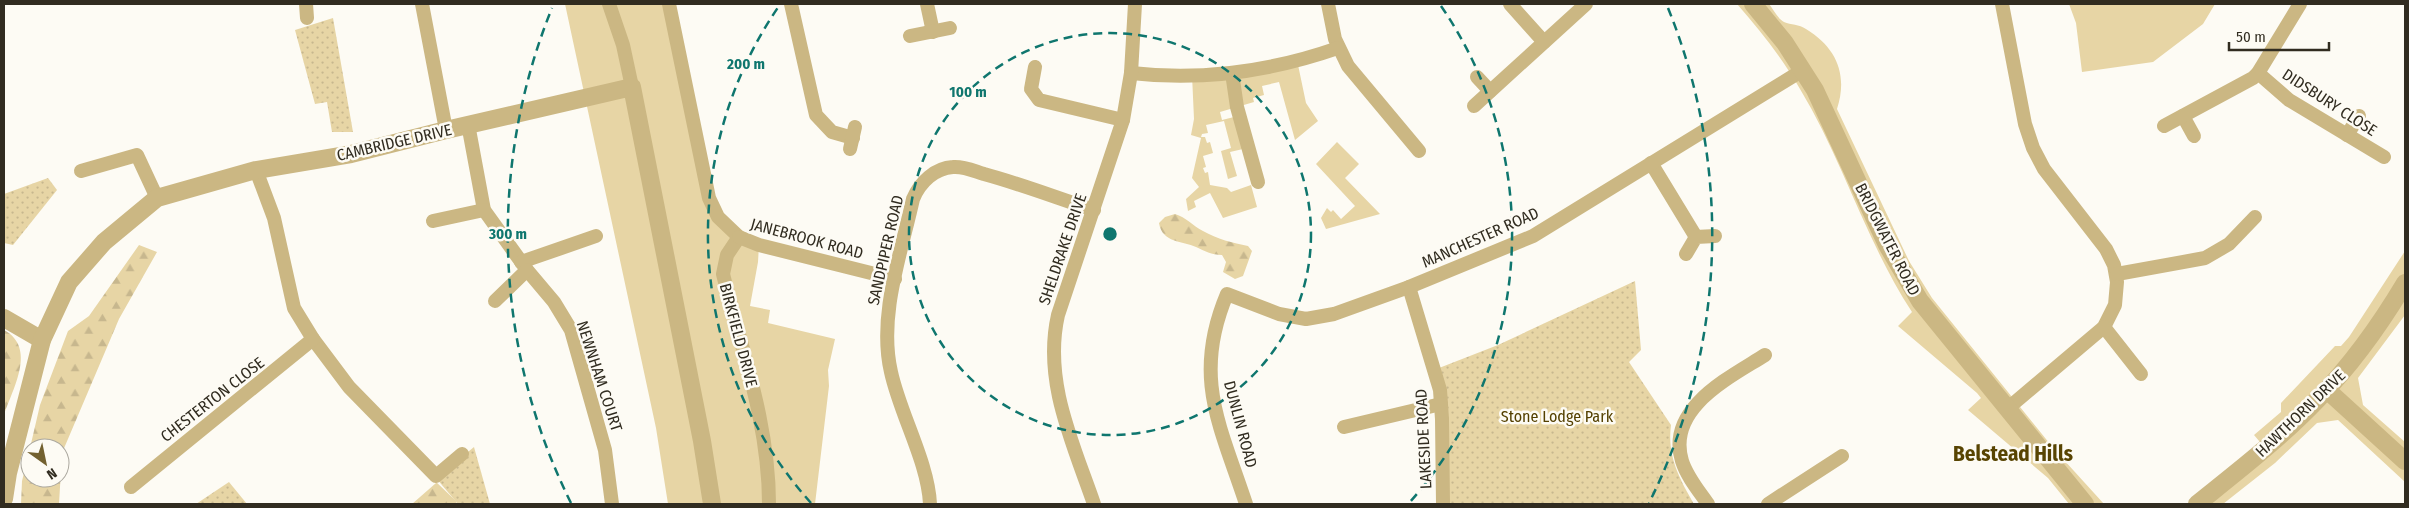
<svg xmlns="http://www.w3.org/2000/svg" width="2409" height="508" font-family="'Fira Sans Condensed',sans-serif">
<style>
.grass{fill:#e7d5a5}
.forest{fill:url(#forest-firs)}
.park{fill:url(#park-dots)}
.lines{fill:none;stroke-linecap:round;stroke-linejoin:round}
.minor{stroke:#cbb783;stroke-width:14}
.tertiary{stroke:#cbb783;stroke-width:18}
.ring{fill:none;stroke:#0f766e;stroke-width:2.5;stroke-dasharray:9 6}
.labels{text-anchor:middle;stroke-width:5;stroke-linejoin:round;paint-order:stroke}
.street-label{font-size:16px;fill:#312c20;stroke:#fdfbf4}
.park-label{font-size:16px;fill:#544000;stroke:#fdfbf4}
.district-label{font-size:21px;font-weight:bold;fill:#584402;stroke:#fdfbf4}
.centre{fill:#0f766e;stroke:#fdfbf4;stroke-width:2.5}
.ring-label{font-size:15px;text-anchor:middle;font-weight:bold;fill:#0f766e;stroke:#fdfbf4;stroke-width:5;stroke-linejoin:round;paint-order:stroke}
</style>
<defs>
<pattern id="forest-firs" width="22" height="20" patternUnits="userSpaceOnUse" patternTransform="scale(1.25)"><rect width="22" height="20" fill="#e7d5a5"/><path d="M5 1l3.5 6h-7zM16 11l3.5 6h-7z" fill="#c7b78e"/></pattern>
<pattern id="park-dots" width="8" height="8" patternUnits="userSpaceOnUse" patternTransform="scale(1.25)"><rect width="8" height="8" fill="#e7d5a5"/><path d="M2 2h.1M6 6h.1" fill="none" stroke="#c7b78e" stroke-width="1.8" stroke-linecap="round"/></pattern>
</defs>
<rect width="100%" height="100%" fill="#fdfbf4"/>
<g class="grass">
<polygon points="565,4 669,4 711,205 759,245 758,262 750,306 770,310 768,323 835,339 828,370 829,386 815,504 668,504 656,428"/>
<path d="M1737,4H1769C1773,9 1778,19 1784,22C1791,25 1799,24 1806,29C1837,48 1848,75 1837,109L1909,261L1932,298L2054,449L2104,504H2069L2048,478L1968,410L1981,398L1977,393L1898,326L1912,312C1866,242 1843,160 1800,89C1782,58 1760,30 1737,4Z"/>
<polygon points="2069,4 2215,4 2203,24 2153,62 2082,72 2076,23"/>
<polygon points="1297,60 1306,103 1318,121 1295,140 1279,82 1262,86 1264,95 1253,98 1254,102 1220,112 1222,120 1234,117 1243,149 1230,152 1237,176 1228,179 1221,151 1231,148 1224,121 1206,125 1208,133 1202,134 1201,137 1205,137 1207,143 1210,142 1213,153 1203,156 1206,167 1203,168 1205,173 1208,172 1210,185 1227,188 1231,192 1251,185 1257,207 1223,218 1210,193 1194,201 1196,207 1188,211 1186,199 1199,187 1192,178 1201,138 1191,135 1194,119 1192,75"/>
<polygon points="1337,142 1359,164 1345,178 1380,214 1326,229 1321,218 1327,208 1331,212 1333,210 1341,219 1355,206 1316,164"/>
<polygon points="2405,251 2405,315 2358,378 2363,405 2405,442 2405,482 2338,420 2317,423 2275,463 2223,504 2197,504 2265,448 2254,435 2281,412 2281,403 2335,346 2341,346 2349,337"/>
</g>
<g class="forest">
<path d="M1175,214C1186,217 1193,226 1203,231C1217,239 1233,243 1248,246L1252,251L1243,276L1235,279L1223,272L1226,262L1222,255C1211,255 1205,251 1196,247C1183,241 1162,243 1159,223L1165,217Z"/>
<polygon points="139,245 157,252 119,319 62,453 59,504 21,504 22,481 30,449 30,478 60,478 60,448 30,448 40,405 68,331 89,316"/>
<path d="M4,330C37,348 13,388 4,415Z"/>
<polygon points="434,480 456,501 457,504 412,504 436,483"/>
</g>
<g class="park">
<polygon points="333,18 353,132 332,132 327,102 315,104 295,30"/>
<polygon points="48,178 57,190 13,245 4,243 4,194"/>
<path d="M1635,281L1641,350L1629,362L1671,425C1667,456 1679,478 1694,504H1449L1439,368L1498,345Z"/>
<polygon points="474,447 490,504 458,504 436,478"/>
<polygon points="229,482 247,504 196,504"/>
</g>
<g class="lines">
<g class="minor">
<polyline points="306,4 307,18"/>
<polyline points="422,4 446,130"/>
<polyline points="609,4 623,45 632,87"/>
<path d="M669,4L709,198L718,217L739,237L727,255L723,274C742,351 769,424 769,504"/>
<polyline points="791,4 816,115 832,132 853,138"/>
<polyline points="927,4 933,32"/>
<polyline points="1328,4 1335,39 1348,66 1419,151"/>
<polyline points="1510,4 1544,42"/>
<polyline points="2002,4 2025,124 2033,148 2044,169 2106,249 2114,265 2117,282 2115,305 2104,327 2007,409"/>
<polyline points="910,36 950,28"/>
<polyline points="1035,67 1031,89 1039,100 1123,120"/>
<path d="M1131,73C1201,81 1272,71 1338,48"/>
<polyline points="1232,73 1237,107 1258,182"/>
<polyline points="2258,73 2289,100 2384,157"/>
<polyline points="1477,77 1490,91"/>
<polyline points="1474,106 1586,4"/>
<polyline points="2183,116 2194,136"/>
<polyline points="468,124 484,210 527,270 554,302 571,330 605,450 612,504"/>
<polyline points="2164,126 2253,78 2258,73 2300,4"/>
<polyline points="2347,135 2359,116"/>
<polyline points="850,149 855,127"/>
<polyline points="1651,163 1696,237"/>
<polyline points="256,170 274,218 294,308 313,339 349,387 436,476 462,454"/>
<polyline points="81,171 137,155 157,198"/>
<polyline points="433,221 484,210"/>
<polyline points="739,237 759,245 895,279"/>
<polyline points="1686,254 1696,237 1715,236"/>
<polyline points="521,262 596,236"/>
<polyline points="2117,274 2205,258 2229,244 2255,217"/>
<polyline points="1409,287 1440,390 1442,419 1443,504"/>
<polyline points="495,301 527,270"/>
<polyline points="2104,327 2141,374"/>
<polyline points="1344,427 1441,404"/>
<polyline points="131,487 313,339"/>
<path d="M930,504C928,462 900,414 891,372C878,316 901,254 913,199C920,182 935,168 953,167C964,166 974,171 984,174C1021,184 1057,198 1094,210"/>
<path d="M1094,504C1073,443 1043,381 1058,315L1123,120L1131,73L1135,4"/>
<path d="M1246,504C1220,425 1192,377 1227,294L1279,314L1306,319L1334,314L1409,287L1533,236L1803,70"/>
<path d="M1708,504C1699,491 1687,477 1682,461C1666,408 1729,378 1765,355"/>
<polyline points="1768,504 1842,456"/>
</g>
<g class="tertiary">
<polyline points="1753,4 1785,43 1815,90 1887,245 1920,301 2085,504"/>
<polyline points="4,318 42,340"/>
<polyline points="2327,390 2405,461"/>
<polyline points="4,499 8,473 42,340 69,282 104,242 157,198 256,170 351,154 446,130 632,87 702,441 712,504"/>
<path d="M2197,504C2238,471 2281,438 2318,399C2352,364 2380,325 2405,283"/>
</g>
</g>
<g class="ring">
<circle cx="1110" cy="234" r="201"/>
<path d="M811 503A402 402 0 0 1 779 6M1441 6A402 402 0 0 1 1409 503"/>
<path d="M571 503A602 602 0 0 1 552 8M1668 8A602 602 0 0 1 1649 503"/>
</g>
<g class="labels">
<g class="street-label">
<text transform="translate(2330 102) rotate(33)" y="6">DIDSBURY CLOSE</text>
<text transform="translate(394 142) rotate(-13)" y="6">CAMBRIDGE DRIVE</text>
<text transform="translate(1480 237) rotate(-24)" y="6">MANCHESTER ROAD</text>
<text transform="translate(807 238) rotate(15)" y="6">JANEBROOK ROAD</text>
<text transform="translate(1888 239) rotate(63)" y="6">BRIDGWATER ROAD</text>
<text transform="translate(1062 249) rotate(-71)" y="6">SHELDRAKE DRIVE</text>
<text transform="translate(885 250) rotate(-77)" y="6">SANDPIPER ROAD</text>
<text transform="translate(739 335) rotate(75)" y="6">BIRKFIELD DRIVE</text>
<text transform="translate(600 376) rotate(72)" y="6">NEWNHAM COURT</text>
<text transform="translate(212 399) rotate(-38)" y="6">CHESTERTON CLOSE</text>
<text transform="translate(2300 413) rotate(-44)" y="6">HAWTHORN DRIVE</text>
<text transform="translate(1241 424) rotate(75)" y="6">DUNLIN ROAD</text>
<text transform="translate(1423 439) rotate(-93)" y="6">LAKESIDE ROAD</text>
</g>
<g class="park-label">
<text x="1557" y="422">Stone Lodge Park</text>
</g>
<g class="district-label">
<text x="2013" y="461">Belstead Hills</text>
</g>
</g>
<circle cx="1110" cy="234" r="8" class="centre"/>
<g class="ring-label">
<text x="746" y="69">200 m</text>
<text x="968" y="97">100 m</text>
<text x="508" y="239">300 m</text>
</g>
<rect width="2409" height="508" fill="none" stroke="#312c20" stroke-width="10"/>
<g transform="translate(45 463) rotate(147)"><circle r="24" fill="#fdfbf4" stroke="#aba89f"/>
<path d="M0-4L9 19L0 12L-9 19Z" fill="#736130"/>
<text y="-8" font-size="14" font-weight="bold" text-anchor="middle" fill="#312c20">N</text>
</g>
<path d="M2229 42v8h100v-8" fill="none" stroke="#312c20" stroke-width="2.5"/>
<text x="2236" y="42" font-size="15" fill="#312c20" stroke="#fdfbf4" stroke-width="4" paint-order="stroke">50 m</text>
</svg>
